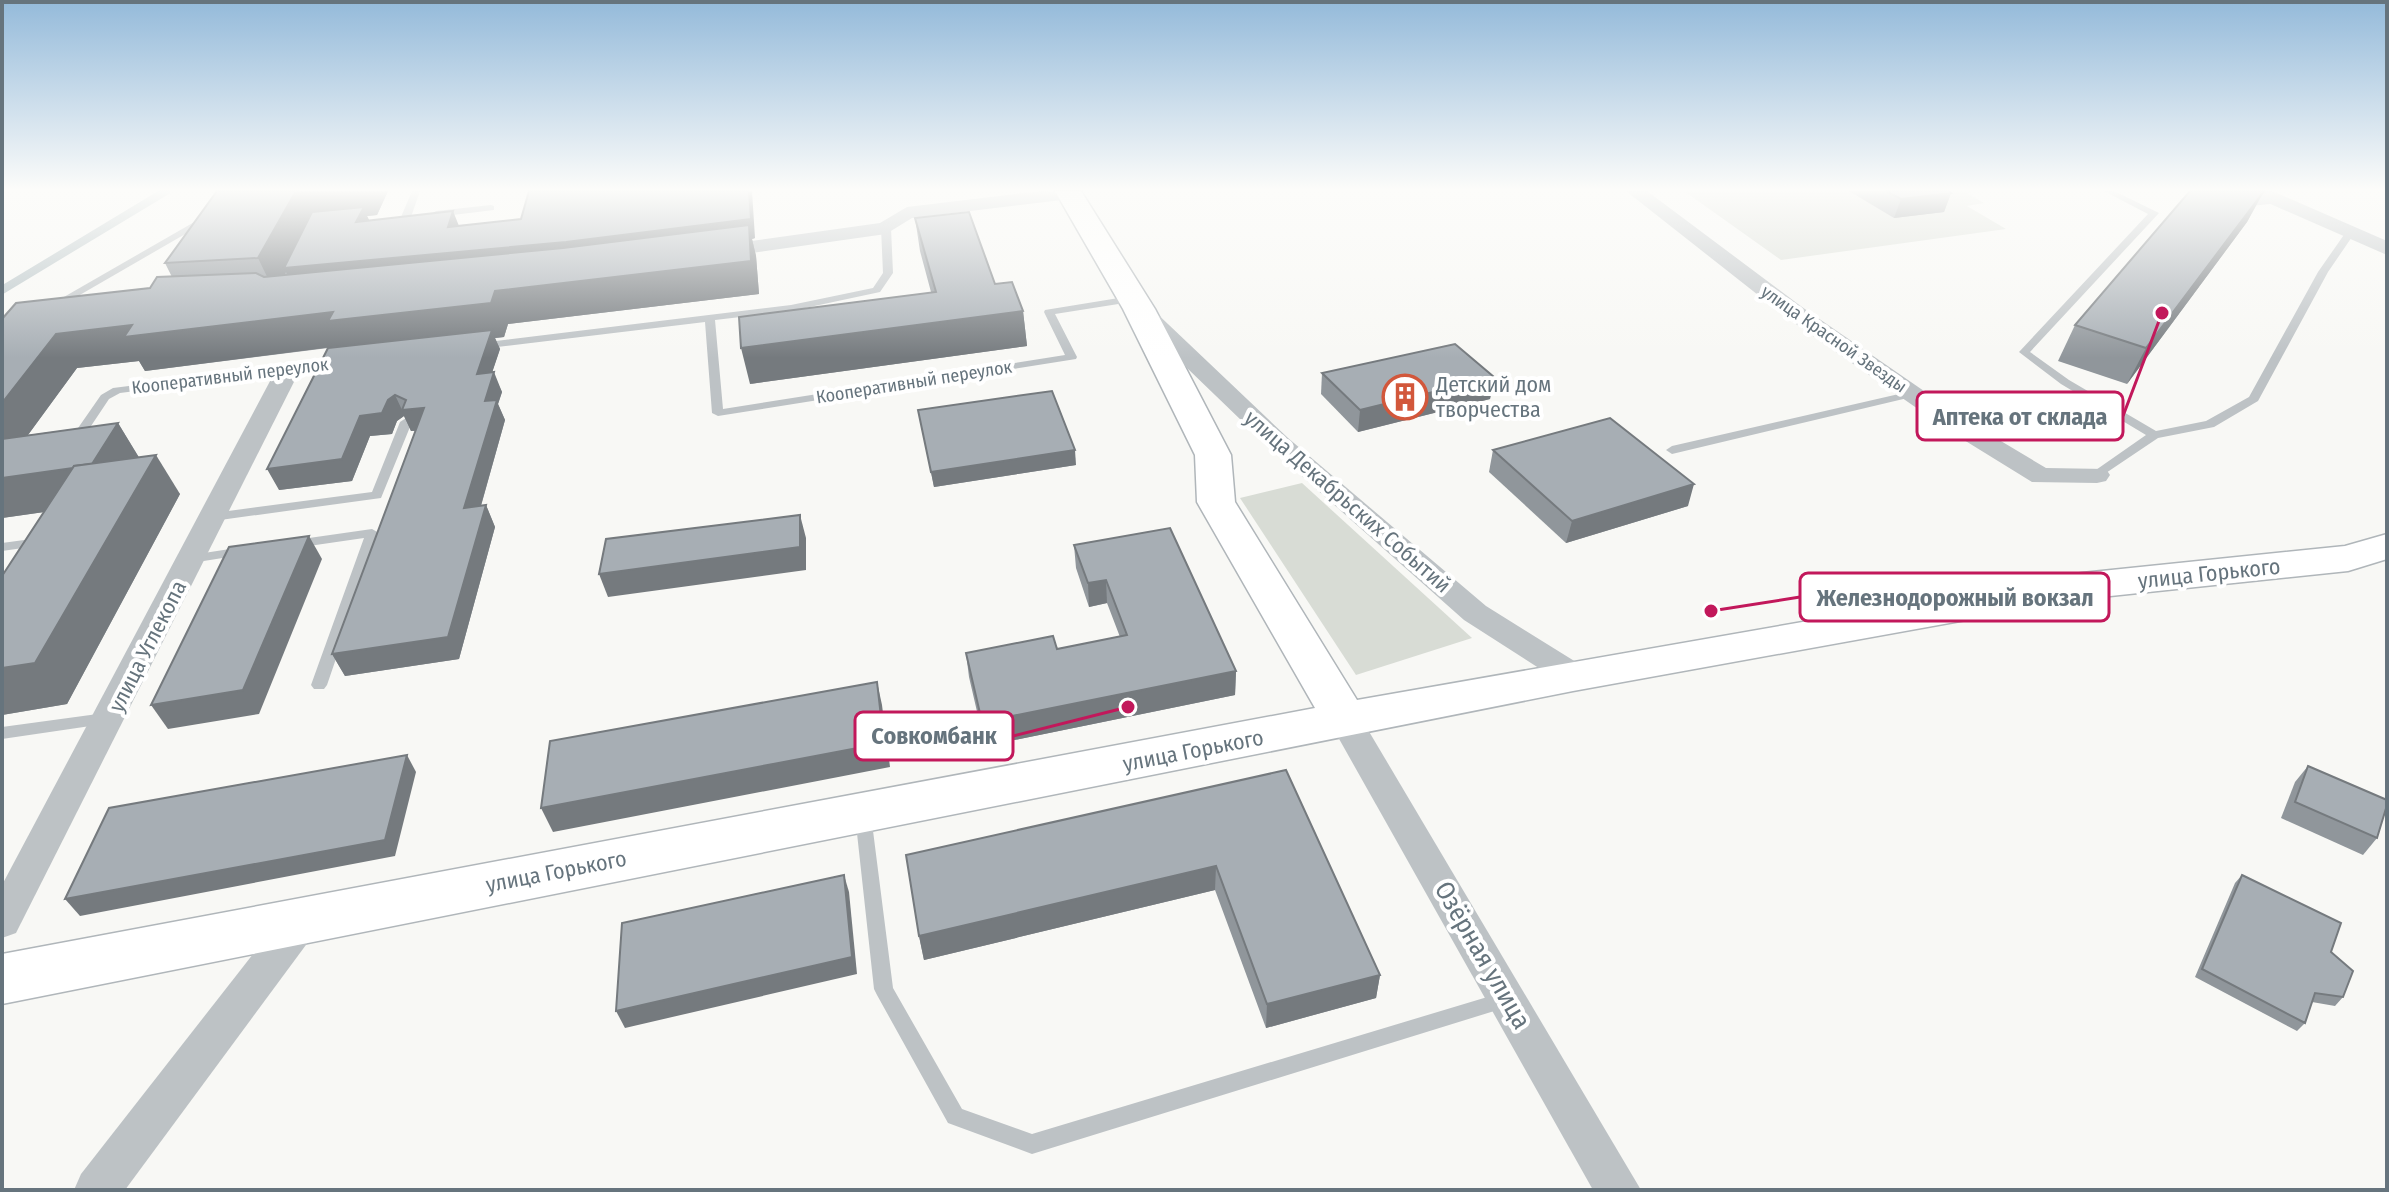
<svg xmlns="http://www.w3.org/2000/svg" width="2389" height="1192" font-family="'Fira Sans Condensed',sans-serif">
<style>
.green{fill:#d8dcd5}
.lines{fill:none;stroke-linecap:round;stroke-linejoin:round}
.stream{stroke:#b6c2c5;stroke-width:8}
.secondary-casing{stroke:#b0b6ba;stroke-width:3}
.lane{fill:#bdc2c5;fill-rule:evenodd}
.street{fill:#bdc2c5;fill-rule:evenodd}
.secondary{fill:#fff;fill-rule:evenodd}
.wall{fill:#90969b}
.shaded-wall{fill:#757a7e}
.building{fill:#a7aeb4;stroke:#757a7e;stroke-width:2}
.labels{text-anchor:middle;stroke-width:8;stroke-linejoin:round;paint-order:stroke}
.far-street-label{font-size:18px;fill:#66747d;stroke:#fff}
.poi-label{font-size:22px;fill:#66747d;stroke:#fff;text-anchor:start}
.street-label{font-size:22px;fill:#66747d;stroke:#fff}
.near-street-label{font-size:26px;fill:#66747d;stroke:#fff}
.leader{fill:none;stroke:#c2185b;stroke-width:3}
.callout-dot{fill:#c2185b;stroke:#fff;stroke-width:3}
.callout{fill:#fff;stroke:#c2185b;stroke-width:3}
.callout-label{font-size:24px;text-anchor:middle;font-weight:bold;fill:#66747d}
</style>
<rect width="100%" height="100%" fill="#f8f8f5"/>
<g class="green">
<polygon points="1684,191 1976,191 1967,193 1984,203 1967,206 2006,229 1781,260"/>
<polygon points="1302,483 1472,638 1356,675 1240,498"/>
</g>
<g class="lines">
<polyline class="stream" points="2,290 166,191"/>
<g class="secondary-casing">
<polygon id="secondary" points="1055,191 1081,191 1155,309 1231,455 1235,502 1357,700 2082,573 2345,546 2387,534 2387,559 2348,571 2082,599 1573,691 2,1004 2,954 1315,708 1197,502 1195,455 1123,309"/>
</g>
<g class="lane">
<polygon points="412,191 420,191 411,217 403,219 401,217"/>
<polygon points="2104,191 2114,191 2159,213 2030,352 2069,380 2156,431 2206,421 2249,397 2318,272 2348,229 2356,231 2328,272 2258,401 2214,427 2158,438 2097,479 2093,478 2091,475 2093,472 2146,435 2061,384 2019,352 2148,214"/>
<polygon points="2207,191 2218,191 2243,201 2279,197 2283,200 2279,203 2242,207"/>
<polygon points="491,205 494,206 494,210 436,217 431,214 436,211"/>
<polygon points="203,217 206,218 206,222 59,307 55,308 50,305"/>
<polygon points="886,225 891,228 893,273 880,292 791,311 715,320 723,409 1065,355 1044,312 1045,310 1131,296 1136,299 1131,302 1055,314 1077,357 1076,359 718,416 712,413 705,322 480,349 475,346 480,343 791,305 873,288 883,273 881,228"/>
<polygon points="336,360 340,361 340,365 120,393 109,399 79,444 71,444 69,441 101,395 113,388"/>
<polygon points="1912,391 1916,392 1916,396 1672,454 1666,450 1672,446"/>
<polygon points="406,418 412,422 381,498 213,521 207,517 213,513 372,492 400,422"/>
<polygon points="372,529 379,533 327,685 324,689 314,689 311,685 364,538 295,548 288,544 295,540"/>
<polygon points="39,538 46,542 44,545 2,551 2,543"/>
<polygon points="243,547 250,551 248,554 191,563 184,559 191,555"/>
<polygon points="105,713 111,715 113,719 111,723 2,739 2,727"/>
<polygon points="863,809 869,810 871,815 893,988 962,1109 1032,1134 1504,992 1511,994 1514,1000 1511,1006 1504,1008 1032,1154 948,1123 877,995 874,989 855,815 857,810"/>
</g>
<g class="street">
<polygon points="1042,191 1079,193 1070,199 912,218 886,234 716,258 706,252 716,246 880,223 907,207"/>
<polygon points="1626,191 1647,191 1802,307 1969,422 2046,468 2106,469 2110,475 2106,481 2097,483 2032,482 1951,432 1786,317"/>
<polygon points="2248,191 2272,191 2387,241 2387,255 2250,195"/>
<polygon points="1141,304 1149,306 1288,438 1486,606 1584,667 1589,675 1584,683 1573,686 1562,683 1464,620 1270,448 1133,316 1130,311 1133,306"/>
<polygon points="289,361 301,368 16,933 2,938 2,885 277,368"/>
<polygon points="1346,709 1358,713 1641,1190 1593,1190 1329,721 1334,713"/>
<polygon points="303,903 317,908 322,919 317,930 125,1190 74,1190 81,1174 289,908"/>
</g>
<use href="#secondary" class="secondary"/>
</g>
<g class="wall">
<polygon points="217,191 388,191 377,215 367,216 369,220 459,225 755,238 752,239 756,256 759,294 508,324 504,337 495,338 500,349 492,372 502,392 498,404 505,420 481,506 486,505 495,527 459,659 345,676 332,654 416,431 411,431 404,416 397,421 392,434 370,436 352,481 279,490 328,348 145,371 139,361 77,368 28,435 118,423 139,458 180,494 67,704 2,715 2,576 44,512 2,518 2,319 150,288 172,277 165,263"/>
<polygon points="1849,191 1948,191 1951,193 1944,212 1894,218"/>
<polygon points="2264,191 2247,222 2127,384 2058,361 2075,325"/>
<polygon points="915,218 995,284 1023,311 1027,346 750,384 931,292 920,251"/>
<polygon points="1322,373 1494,377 1490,399 1358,432 1321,394"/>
<polygon points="918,410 1076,465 934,487"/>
<polygon points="1493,450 1688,506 1566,543 1489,472"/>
<polygon points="1074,545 1236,671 1235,695 985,746 969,677 966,653 1057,649 1120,637 1107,603 1089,607 1076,568"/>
<polygon points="2308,766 2377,838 2363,855 2281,818 2295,782"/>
<polygon points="1286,770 1380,975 1376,998 1266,1028 1215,890 924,960 919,936"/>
<polygon points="2242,875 2331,952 2343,997 2335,1006 2312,1002 2305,1023 2297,1031 2195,977 2235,883"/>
</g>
<g class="shaded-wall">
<polygon points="296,191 388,191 377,215 367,216 372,226 288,268 752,191 755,238 752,239 756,256 759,294 508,324 504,337 495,338 500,349 485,394 340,346 145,371 139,361 77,368 14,454 2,458 2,403 56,334 132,325 333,312 491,303 294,289 286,272 275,293 258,258"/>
<polygon points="2264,191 2247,222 2127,384 2146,348"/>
<polygon points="1951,193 1944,212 1894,218 1901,199"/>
<polygon points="453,211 461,231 448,227"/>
<polygon points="1023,311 1027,346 750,384 741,348"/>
<polygon points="494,372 502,392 498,404 505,420 474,530 464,508 485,401"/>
<polygon points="1494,377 1490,399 1358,432 1360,410"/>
<polygon points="395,395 402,410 424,408 433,429 411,431 404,416 397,421 392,434 370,436 352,481 279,490 267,469"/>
<polygon points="118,423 140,459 115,502 2,518 2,478"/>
<polygon points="1075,450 1076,465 934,487 931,472"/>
<polygon points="156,455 180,494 67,704 2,715 2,668"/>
<polygon points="1694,484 1688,506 1566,543 1572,521"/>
<polygon points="486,505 495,527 459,659 345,676 332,654"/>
<polygon points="800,515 806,538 806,570 608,597 599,574"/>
<polygon points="309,536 322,559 259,714 168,729 151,705"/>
<polygon points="1106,580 1107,603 1089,607 1088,583"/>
<polygon points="1236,671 1235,695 985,746 982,722"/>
<polygon points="877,682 882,705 890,767 553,832 541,808"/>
<polygon points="407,755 416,772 395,856 80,916 65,899"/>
<polygon points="1216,866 1215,890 924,960 919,936"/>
<polygon points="844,875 849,892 857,974 625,1028 616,1011"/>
<polygon points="1380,975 1376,998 1266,1028 1267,1004"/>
</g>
<g class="building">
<polygon points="217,191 299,191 296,191 258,258 165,263"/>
<polygon points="529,191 749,191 751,219 566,242 284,268 312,212 364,207 356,222 453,211 448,227 521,219"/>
<polygon points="1886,191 1948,191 1951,193 1901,199"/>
<polygon points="2190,191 2264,191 2146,348 2075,325"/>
<polygon points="969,212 995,284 1012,282 1023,311 741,348 739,317 936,292 915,218"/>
<polygon points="749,225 751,261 495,291 491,303 328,321 333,312 124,337 132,325 56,334 2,403 2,319 16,303 150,288 157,277 256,273 264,277 563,248"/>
<polygon points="492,330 477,374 494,372 485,401 497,400 464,508 486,505 448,637 332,654 424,408 402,410 406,400 395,395 388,400 382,413 360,416 342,459 267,469 328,348"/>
<polygon points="1455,344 1494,377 1360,410 1322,373"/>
<polygon points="1052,391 1075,450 931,472 918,410"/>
<polygon points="1610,418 1694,484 1572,521 1493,450"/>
<polygon points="118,423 92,464 74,466 73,468 2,478 2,439"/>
<polygon points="156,455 35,663 2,668 2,576 74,466"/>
<polygon points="800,515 800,547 599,574 606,539"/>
<polygon points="1170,528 1236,671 982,722 966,653 1053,636 1057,649 1127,635 1106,580 1088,583 1074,545"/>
<polygon points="309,536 243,690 151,705 229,547"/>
<polygon points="877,682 884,743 541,808 550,741"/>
<polygon points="407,755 385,840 65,899 109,808"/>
<polygon points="2308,766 2387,800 2387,805 2377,838 2295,802"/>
<polygon points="1286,770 1380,975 1267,1004 1216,866 919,936 906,855"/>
<polygon points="844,875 852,957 616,1011 622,923"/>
<polygon points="2242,875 2341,923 2331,952 2353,971 2343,997 2315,993 2305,1023 2202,969"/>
</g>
<linearGradient id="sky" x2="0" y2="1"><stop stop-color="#94bada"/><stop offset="0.53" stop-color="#fcfcfa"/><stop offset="1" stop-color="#fcfcfa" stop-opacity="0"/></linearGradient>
<rect width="2389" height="358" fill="url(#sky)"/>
<defs>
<g id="building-ring" transform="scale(2.3)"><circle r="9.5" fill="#fff" stroke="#d2573b" stroke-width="1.5"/><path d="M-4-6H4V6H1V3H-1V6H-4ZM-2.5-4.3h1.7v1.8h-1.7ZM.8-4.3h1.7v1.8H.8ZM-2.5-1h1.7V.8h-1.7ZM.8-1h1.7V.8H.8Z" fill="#d2573b"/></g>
</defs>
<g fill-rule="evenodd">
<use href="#building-ring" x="1405" y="397"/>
</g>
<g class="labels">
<g class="far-street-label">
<text transform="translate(1834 339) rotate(35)" y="6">улица Красной Звезды</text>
<text transform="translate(230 376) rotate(-7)" y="6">Кооперативный переулок</text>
<text transform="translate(914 382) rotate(-9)" y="6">Кооперативный переулок</text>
</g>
<g class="poi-label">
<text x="1436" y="392">Детский дом<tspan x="1436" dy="25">творчества</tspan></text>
</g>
<g class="street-label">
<text transform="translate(1348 501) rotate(41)" y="8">улица Декабрьских Событий</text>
<text transform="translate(2209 573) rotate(-6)" y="8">улица Горького</text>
<text transform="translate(147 646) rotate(-63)" y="8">улица Углекопа</text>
<text transform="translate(1193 750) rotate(-11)" y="8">улица Горького</text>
<text transform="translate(556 871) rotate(-11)" y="8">улица Горького</text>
</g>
<g class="near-street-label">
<text transform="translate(1483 955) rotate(60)" y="9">Озёрная улица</text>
</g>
</g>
<path class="leader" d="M2162 313L2123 416M1711 611L1800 597M1128 707L1013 736"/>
<g class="callout-dot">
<circle cx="2162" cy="313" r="8"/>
<circle cx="1711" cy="611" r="8"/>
<circle cx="1128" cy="707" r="8"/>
</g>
<g class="callout">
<rect x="1917" y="392" width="206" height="48" rx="8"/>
<rect x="1800" y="573" width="309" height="48" rx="8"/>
<rect x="855" y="712" width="158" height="48" rx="8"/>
</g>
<g class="callout-label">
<text x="2020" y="425">Аптека от склада</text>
<text x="1955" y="606">Железнодорожный вокзал</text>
<text x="934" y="744">Совкомбанк</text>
</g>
<rect width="2389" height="1192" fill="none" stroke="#66747d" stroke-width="8"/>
</svg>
